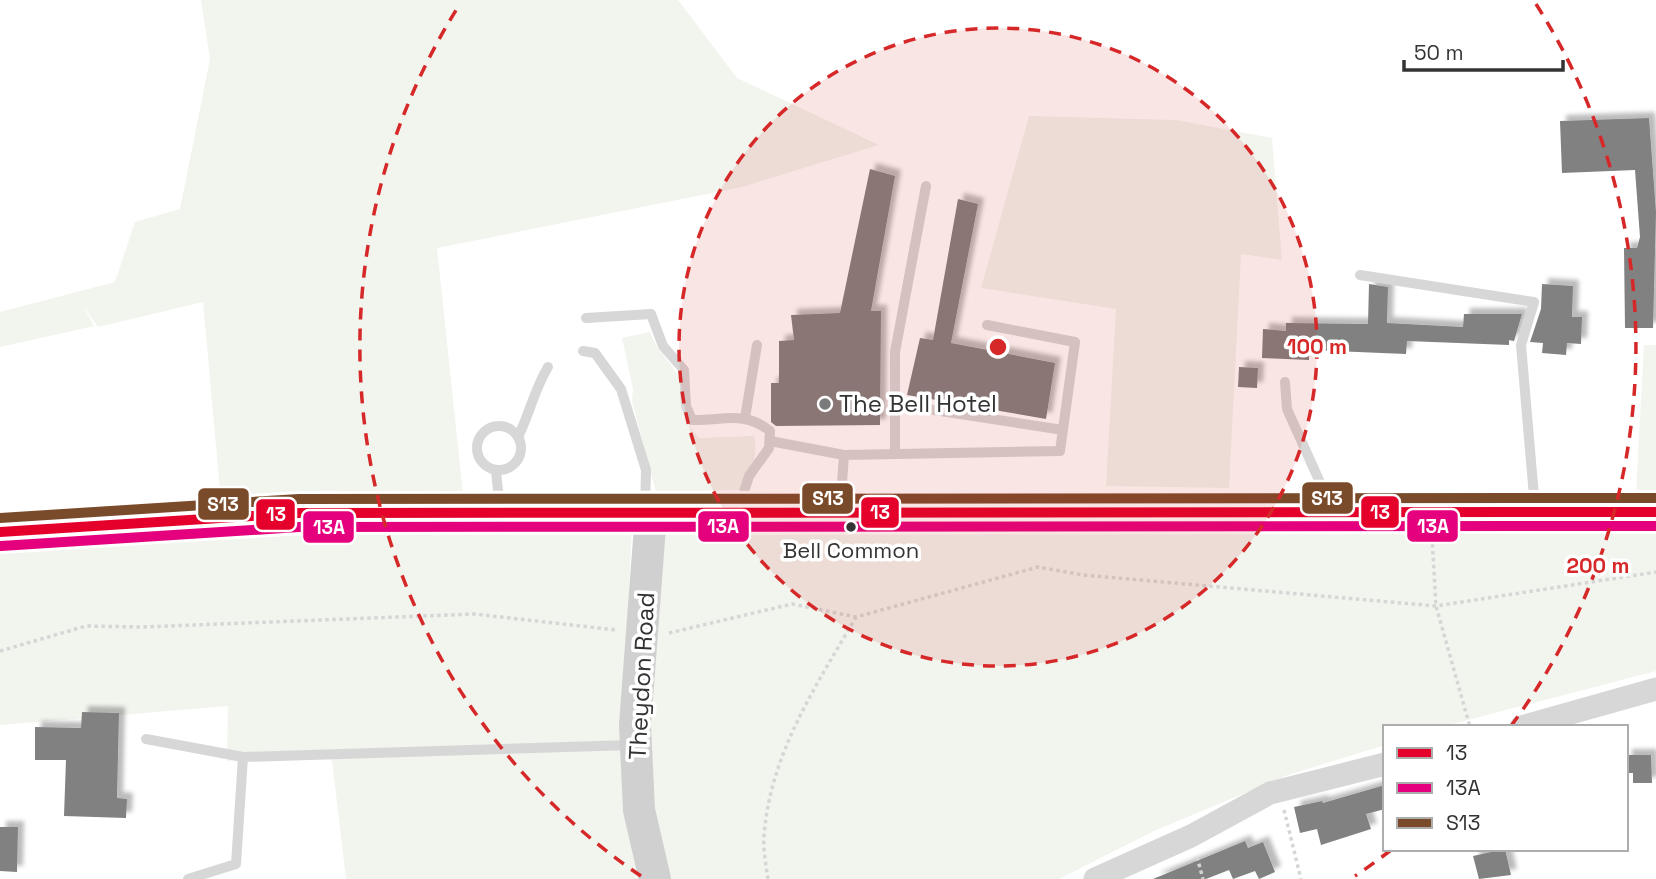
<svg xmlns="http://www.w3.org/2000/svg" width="1656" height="879" font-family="'Space Grotesk',sans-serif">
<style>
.green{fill:#f1f5ed}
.building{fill:#818181;filter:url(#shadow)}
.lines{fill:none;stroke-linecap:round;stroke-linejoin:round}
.path{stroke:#d6d6d6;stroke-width:3.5;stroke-dasharray:3.5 3.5;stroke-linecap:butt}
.lane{stroke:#d7d7d7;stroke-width:10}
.street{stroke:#d7d7d7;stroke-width:23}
.secondary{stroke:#d0d0d0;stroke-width:32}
.bus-1-casing{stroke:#fff;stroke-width:16}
.bus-2-casing{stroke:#fff;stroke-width:16}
.bus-3-casing{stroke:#fff;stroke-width:16}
.bus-1{stroke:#e4002b;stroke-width:10}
.bus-2{stroke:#e5007d;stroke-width:10}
.bus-3{stroke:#7a4b2a;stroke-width:10}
.ring{fill:none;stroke:#d62828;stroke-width:3.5;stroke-dasharray:12 9}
.poi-dot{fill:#7a7a7a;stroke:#fff;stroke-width:2.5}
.bus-dot{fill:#333;stroke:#fff;stroke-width:2.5}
.labels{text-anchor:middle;stroke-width:7;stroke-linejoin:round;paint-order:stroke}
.bus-label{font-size:22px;fill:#333;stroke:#fff}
.poi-label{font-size:24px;fill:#333;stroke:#fff;text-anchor:start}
.street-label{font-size:24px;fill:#333;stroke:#fff}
.centre{fill:#d62828;stroke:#fff;stroke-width:3.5}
.ring-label{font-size:21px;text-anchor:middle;font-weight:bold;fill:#d62828;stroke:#fff;stroke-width:7;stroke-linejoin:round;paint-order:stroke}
.line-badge{stroke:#fff;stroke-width:2.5}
.badge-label{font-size:19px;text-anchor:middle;font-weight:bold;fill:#fff}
</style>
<defs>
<filter id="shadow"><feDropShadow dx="6" dy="-6" stdDeviation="2" flood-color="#0004"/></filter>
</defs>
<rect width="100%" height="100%" fill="#fff"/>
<g class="green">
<polygon points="201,0 678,0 737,78 879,145 742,187 437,248 463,494 320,493 221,501 203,302 98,327 83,306 94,326 0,347 0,312 115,282 135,222 180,209 210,59"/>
<polygon points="1029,116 1176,120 1272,138 1282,260 1241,254 1229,488 1106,486 1116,309 981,288"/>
<path d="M650,332C656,352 674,363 681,383C688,405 681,421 699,438L754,436C759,457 751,471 741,490L656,492L632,401L633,389L622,338Z"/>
<polygon points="1644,345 1656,345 1656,493 1636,494"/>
<polygon points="1656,520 1656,671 1441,727 1385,727 1385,745 1288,775 1154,831 1059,879 667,879 644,771 659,530 945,524"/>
<polygon points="632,523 624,709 644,879 346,879 331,752 227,761 228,706 0,725 0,547"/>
</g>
<g class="building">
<polygon points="1649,118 1656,212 1653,328 1625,328 1624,248 1637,248 1640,237 1635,170 1562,173 1560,121"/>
<polygon points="870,169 895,176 871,311 881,311 880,425 776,426 771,422 771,383 779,383 779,341 794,340 791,315 840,313"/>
<polygon points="958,199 978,204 951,343 1055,363 1046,419 907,395 920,338 933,340"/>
<polygon points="1369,284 1388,287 1387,323 1463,327 1464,314 1522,314 1514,341 1509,340 1509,345 1407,341 1406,354 1309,350 1309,360 1262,358 1263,329 1286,331 1286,323 1368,324"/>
<polygon points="1542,284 1573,286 1572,317 1582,317 1581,344 1567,343 1566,355 1542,353 1543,343 1530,342 1541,309"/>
<polygon points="1239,367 1258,368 1257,388 1238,387"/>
<polygon points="82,712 119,713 117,798 127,799 126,818 64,816 66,760 35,760 35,727 81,728"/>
<polygon points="1626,755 1651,755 1652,783 1633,783 1633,773 1626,773"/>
<polygon points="1385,785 1385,809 1366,814 1371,829 1321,845 1317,829 1300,833 1294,807 1322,801 1323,803"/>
<polygon points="0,827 18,827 17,872 0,871"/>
<polygon points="1245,841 1248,848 1263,842 1275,872 1259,879 1255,871 1233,879 1229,870 1206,879 1153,879"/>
<polygon points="1505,849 1511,875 1479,879 1473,856"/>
</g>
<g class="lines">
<g class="path">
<polyline points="1432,537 1436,606 1470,727"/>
<polyline points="669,633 792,604 856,617 1038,567 1083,575 1436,606 1656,572"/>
<polyline points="0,651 86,626 143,627 474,614 616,630"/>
<polyline points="1284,810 1301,879"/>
<polyline points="1197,857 1203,879"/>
<path d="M768,879C766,865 763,850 764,836C770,754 816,686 856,617"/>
</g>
<g class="lane">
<polyline points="1360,275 1534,302 1521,345 1535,508"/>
<path d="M586,318L651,314L663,346L684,370L686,406L692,420C722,421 744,410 770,431L769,448L749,476L739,508"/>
<polyline points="583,351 595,353 621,389 646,470 645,511"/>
<polyline points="1285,382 1287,409 1332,509"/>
<polyline points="895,404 1063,430"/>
<polyline points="745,418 757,345"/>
<circle cx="499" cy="448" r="22"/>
<path d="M518,437C530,413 534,390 548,367"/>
<polyline points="770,441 844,455"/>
<polyline points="895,454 895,352 926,186"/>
<polyline points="496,471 500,511"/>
<polyline points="840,511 844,455 1060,451 1075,342 987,325"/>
<polyline points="146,739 243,757"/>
<polyline points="188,879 236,864 243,757 632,745"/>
</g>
<g class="street">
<polyline points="1521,727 1656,689"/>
<polyline points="1095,879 1191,836 1270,793 1385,764"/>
</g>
<g class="secondary">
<polyline points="651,513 635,725 639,810 655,879"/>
<polyline points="0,532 299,513 1656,512"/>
</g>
<g class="bus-1-casing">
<polyline id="bus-1" points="0,532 299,513 1656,512"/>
</g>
<g class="bus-2-casing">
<polyline id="bus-2" points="1,546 299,527 1656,526"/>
</g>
<g class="bus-3-casing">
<polyline id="bus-3" points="0,518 299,499 1656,498"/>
</g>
<use href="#bus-1" class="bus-1"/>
<use href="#bus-2" class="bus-2"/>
<use href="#bus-3" class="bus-3"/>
</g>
<circle cx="998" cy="347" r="319" fill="#d62828" fill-opacity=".12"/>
<g class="ring">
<circle cx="998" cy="347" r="319"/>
<path d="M1391 850A638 638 0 0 1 1355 876M641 876A638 638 0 0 1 460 4M1536 4A638 638 0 0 1 1511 726"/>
</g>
<circle class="poi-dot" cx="825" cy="404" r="7"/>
<circle class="bus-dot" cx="851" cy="527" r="6"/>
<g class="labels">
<g class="bus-label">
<text x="851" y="558">Bell Common</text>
</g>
<g class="poi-label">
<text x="839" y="412">The Bell Hotel</text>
</g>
<g class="street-label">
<text transform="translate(642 676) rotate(-87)" y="8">Theydon Road</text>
</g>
</g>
<circle cx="998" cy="347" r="10" class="centre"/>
<g class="ring-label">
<text x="1317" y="354">100 m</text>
<text x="1598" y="573">200 m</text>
</g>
<g class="line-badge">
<rect x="1301" y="481" width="53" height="34" rx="7" fill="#7a4b2a"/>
<rect x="801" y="482" width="53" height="33" rx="7" fill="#7a4b2a"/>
<rect x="197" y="487" width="53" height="34" rx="7" fill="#7a4b2a"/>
<rect x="1360" y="495" width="40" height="34" rx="7" fill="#e4002b"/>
<rect x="860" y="496" width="40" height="33" rx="7" fill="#e4002b"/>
<rect x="255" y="498" width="41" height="33" rx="7" fill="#e4002b"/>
<rect x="1406" y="509" width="53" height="34" rx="7" fill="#e5007d"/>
<rect x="697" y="510" width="53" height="33" rx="7" fill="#e5007d"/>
<rect x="302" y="510" width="53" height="34" rx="7" fill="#e5007d"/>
</g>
<g class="badge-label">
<text x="1327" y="505">S13</text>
<text x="828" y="505">S13</text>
<text x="223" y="511">S13</text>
<text x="1380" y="519">13</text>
<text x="880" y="519">13</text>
<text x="276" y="521">13</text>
<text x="1433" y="533">13A</text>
<text x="723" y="533">13A</text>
<text x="329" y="534">13A</text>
</g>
<rect x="1383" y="725" width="245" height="126" fill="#ffffff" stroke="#adadad" stroke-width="2"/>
<rect x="1397" y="748" width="35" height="10" fill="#e4002b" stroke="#adadad" stroke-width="2"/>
<text x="1446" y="760" font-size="21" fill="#333333">13</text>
<rect x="1397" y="783" width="35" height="10" fill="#e5007d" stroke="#adadad" stroke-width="2"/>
<text x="1446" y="795" font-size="21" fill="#333333">13A</text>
<rect x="1397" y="818" width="35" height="10" fill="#7a4b2a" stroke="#adadad" stroke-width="2"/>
<text x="1446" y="830" font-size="21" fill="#333333">S13</text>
<path d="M1404 60v10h159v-10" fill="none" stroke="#333333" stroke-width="3.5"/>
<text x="1414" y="60" font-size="21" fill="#333333" stroke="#ffffff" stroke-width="5" paint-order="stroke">50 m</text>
</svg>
